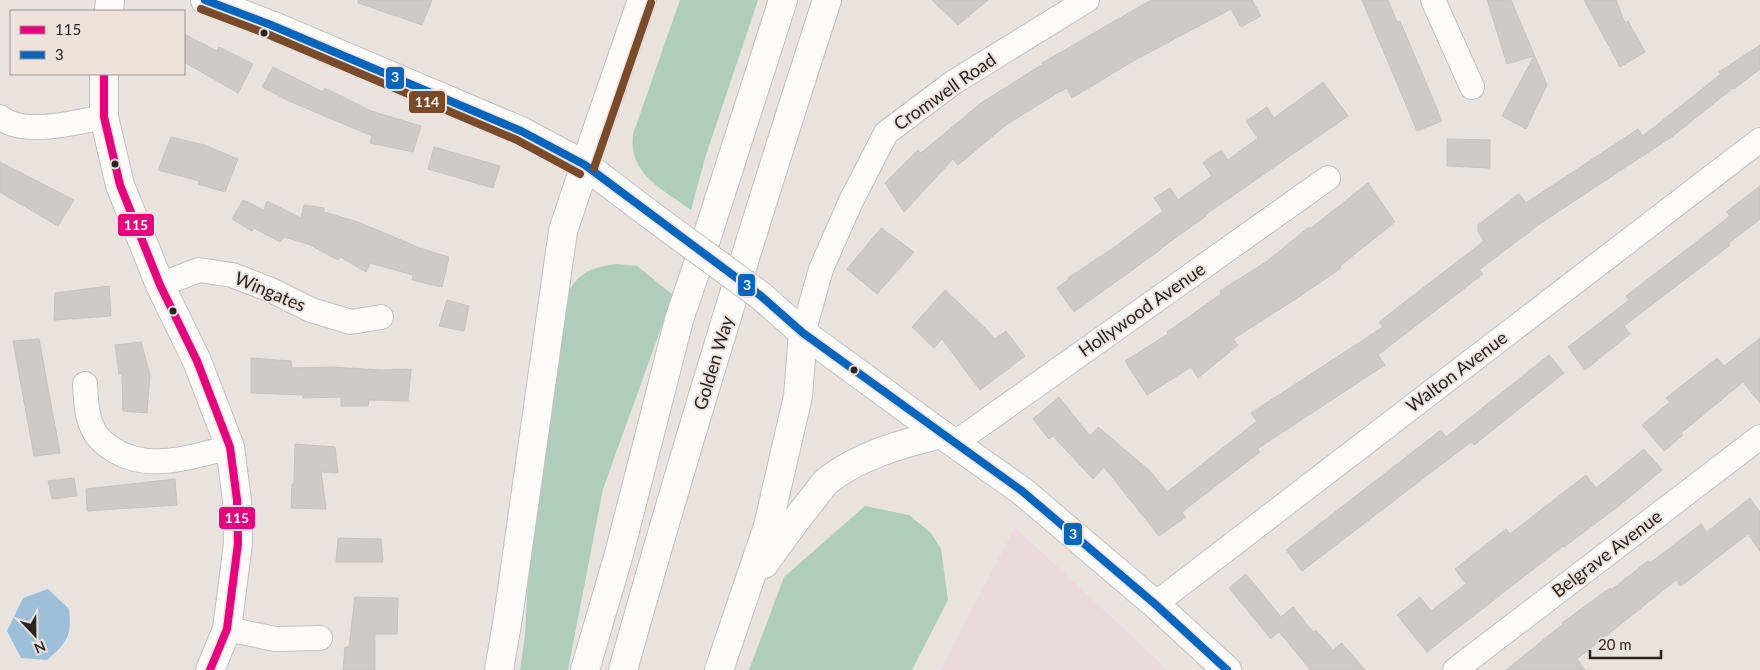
<svg xmlns="http://www.w3.org/2000/svg" width="1760" height="670" font-family="Lato,sans-serif">
<style>
.education{fill:#ebdadd}
.forest{fill:#aecebb}
.water{fill:#9dbfda}
.building{fill:#cecac7;stroke:#c7c3c0}
.lines{fill:none;stroke-linecap:round;stroke-linejoin:round}
.minor-casing{stroke:#c4bfbd;stroke-width:26}
.tertiary-casing{stroke:#c4bfbd;stroke-width:30}
.trunk-casing{stroke:#c4bfbd;stroke-width:30}
.minor{stroke:#fcfbfa;stroke-width:24}
.tertiary{stroke:#fcfbfa;stroke-width:28}
.trunk{stroke:#fcfbfa;stroke-width:28}
.tertiary-bridge-casing{stroke:#c4bfbd;stroke-width:30;stroke-linecap:butt}
.tertiary-bridge{stroke:#fcfbfa;stroke-width:28}
.bus-1-casing{stroke:#ede2dc;stroke-width:11}
.bus-2-casing{stroke:#ede2dc;stroke-width:11}
.bus-3-casing{stroke:#ede2dc;stroke-width:11}
.bus-1{stroke:#e5007d;stroke-width:8}
.bus-2{stroke:#0065bd;stroke-width:8}
.bus-3{stroke:#7a4b2a;stroke-width:8}
.bus-dot{fill:#282422;stroke:#ede2dc;stroke-width:2}
.labels{text-anchor:middle;stroke-width:4;stroke-linejoin:round;paint-order:stroke}
.street-label{font-size:18px;fill:#282422;stroke:#ede2dc}
.line-badge{stroke:#ede2dc;stroke-width:2}
.badge-label{font-size:14px;text-anchor:middle;font-weight:bold;fill:#fff}
</style>
<rect width="100%" height="100%" fill="#e9e3e0"/>
<polygon class="education" points="1015,527 1168,670 940,670"/>
<g class="forest">
<path d="M680,0H758L705,158L691,210C663,189 628,175 633,134Z"/>
<path d="M617,264L637,266L673,295L603,489L568,670H520L525,635L530,539L564,300C578,273 587,268 617,264Z"/>
<polygon points="865,506 909,515 931,533 941,549 948,600 912,670 749,670 784,577"/>
</g>
<path class="water" d="M48,589L69,609C72,637 67,642 47,660L21,658L7,631L23,598Z"/>
<g class="building">
<polygon points="358,0 432,0 422,25 358,3"/>
<polygon points="932,0 988,0 958,25"/>
<polygon points="1151,0 1252,0 1261,16 1241,27 1231,9 1135,60 1072,98 1067,88 1059,92 1006,125 958,165 953,159 904,212 885,183 918,150 921,153 981,103 1043,64 1042,63"/>
<polygon points="1362,0 1388,0 1397,22 1400,21 1442,121 1417,131"/>
<polygon points="1487,0 1511,0 1547,85 1526,129 1502,116 1534,56 1507,64"/>
<polygon points="1584,0 1616,0 1625,23 1628,21 1645,52 1620,67"/>
<polygon points="184,34 217,51 219,47 253,64 238,93 184,62"/>
<polygon points="1760,45 1760,69 1734,89 1733,88 1673,136 1541,223 1479,270 1483,274 1378,355 1385,365 1257,449 1260,452 1182,512 1186,517 1159,536 1104,467 1093,479 1053,436 1049,439 1033,419 1059,397 1090,436 1098,427 1150,471 1167,492 1257,421 1251,413 1383,327 1379,322 1484,241 1478,232 1478,225 1519,194 1526,203 1638,129 1643,136 1721,74 1719,72"/>
<polygon points="273,67 323,92 325,88 371,111 421,126 413,152 370,143 372,136 289,101 262,87"/>
<polygon points="1323,82 1348,116 1205,215 1206,216 1160,249 1160,250 1074,312 1057,288 1069,279 1068,278 1116,246 1163,211 1154,198 1170,188 1178,200 1212,176 1203,163 1221,150 1228,160 1258,138 1246,121 1267,107 1274,118"/>
<polygon points="171,137 204,145 238,159 225,192 198,184 199,181 158,170"/>
<polygon points="1447,139 1490,140 1490,168 1447,166"/>
<polygon points="434,147 500,166 493,188 428,169"/>
<polygon points="0,162 74,200 58,226 0,192"/>
<polygon points="1368,183 1395,222 1340,266 1341,268 1299,297 1233,339 1238,345 1198,378 1191,367 1147,395 1125,361 1168,334 1167,332 1221,294 1220,291 1266,262 1309,227 1310,229"/>
<polygon points="1760,186 1760,219 1729,243 1730,245 1624,326 1630,334 1585,370 1568,347 1629,300 1626,296 1730,216 1726,212"/>
<polygon points="243,200 264,210 267,201 301,218 304,205 324,208 324,212 358,222 420,248 449,257 442,287 412,280 413,275 370,263 366,272 340,257 338,260 308,244 284,237 280,242 254,228 252,231 232,219"/>
<polygon points="881,228 914,252 877,294 847,269"/>
<polygon points="109,286 111,316 54,320 55,293"/>
<polygon points="945,290 985,328 995,339 1006,331 1025,356 980,390 942,339 934,348 912,327"/>
<polygon points="447,300 469,306 464,331 439,326"/>
<polygon points="1760,338 1760,403 1743,382 1681,433 1683,435 1664,451 1642,425 1670,402 1666,398 1717,358 1724,366"/>
<polygon points="39,339 60,453 34,456 13,341"/>
<polygon points="141,342 150,375 147,413 123,411 122,374 119,374 115,345"/>
<polygon points="1549,355 1564,373 1474,445 1471,442 1302,571 1286,550 1441,430 1446,437"/>
<polygon points="251,358 291,361 292,368 332,367 382,370 411,369 408,401 369,400 368,406 341,406 341,397 303,398 303,395 251,393"/>
<polygon points="295,444 335,447 338,473 321,472 326,509 291,508 292,484 294,484"/>
<polygon points="1644,449 1662,470 1620,505 1564,547 1563,546 1427,652 1397,615 1420,597 1431,611 1466,584 1455,569 1506,529 1510,534 1586,475 1596,488"/>
<polygon points="74,478 77,496 52,499 48,481"/>
<polygon points="175,479 177,505 87,511 86,489"/>
<polygon points="1750,498 1760,512 1760,551 1748,534 1681,586 1676,580 1577,659 1585,670 1506,670 1563,624 1562,623 1610,588 1611,590 1648,561 1650,563 1701,524 1707,532"/>
<polygon points="338,538 381,539 383,562 336,562"/>
<polygon points="1246,574 1281,617 1293,607 1313,632 1316,630 1333,650 1342,643 1365,670 1309,670 1310,669 1279,632 1271,639 1229,588"/>
<polygon points="355,597 398,598 397,634 375,634 375,670 343,670 345,647 349,647"/>
</g>
<g class="lines">
<g class="minor-casing">
<g id="minor">
<polyline points="1433,0 1472,87"/>
<path d="M0,117C23,137 76,122 104,117"/>
<polyline points="160,285 199,270 232,275 271,290 311,310 351,322 381,317"/>
<polyline points="803,333 821,269 851,201 886,133 954,82 1087,0"/>
<path d="M85,384C86,399 86,415 93,429C97,438 103,443 111,448C145,473 192,457 230,447"/>
<polyline points="955,443 1328,178"/>
<polyline points="1155,604 1760,140"/>
<polyline points="227,629 275,639 320,638"/>
<polyline points="1455,670 1760,437"/>
</g>
</g>
<g class="tertiary-casing">
<g id="tertiary">
<polyline points="205,0 271,25 521,131 585,165 648,213"/>
<polyline points="109,11 110,0"/>
<polyline points="104,74 104,117 120,185 160,285 197,361 230,447 237,500 238,543 227,629 210,670"/>
<polyline points="585,165 642,0"/>
<polyline points="761,296 803,333 941,434 1022,491 1155,604 1227,670"/>
</g>
</g>
<g class="trunk-casing">
<g id="trunk">
<path d="M764,564C779,543 794,522 810,502C815,496 821,487 827,481C859,455 902,444 941,434"/>
<polyline points="499,670 508,618 563,231 585,165"/>
<polyline points="585,670 619,554 679,320 704,246 783,0"/>
<path d="M623,670C686,445 755,222 827,0"/>
<polyline points="719,670 768,526 798,396 803,333"/>
</g>
</g>
<use href="#minor" class="minor"/>
<use href="#tertiary" class="tertiary"/>
<use href="#trunk" class="trunk"/>
<g class="tertiary-bridge-casing">
<polyline id="tertiary-bridge" points="648,213 761,296"/>
</g>
<use href="#tertiary-bridge" class="tertiary-bridge"/>
<g class="bus-1-casing">
<polyline id="bus-1" points="104,74 104,117 120,185 160,285 197,361 230,447 237,500 238,543 227,629 210,670"/>
</g>
<g class="bus-2-casing">
<polyline id="bus-2" points="205,0 271,25 521,131 585,165 761,296 803,333 1022,491 1155,604 1227,670"/>
</g>
<g class="bus-3-casing">
<g id="bus-3">
<polyline points="201,9 267,34 517,140 580,174"/>
<polyline points="594,168 651,3"/>
</g>
</g>
<use href="#bus-1" class="bus-1"/>
<use href="#bus-2" class="bus-2"/>
<use href="#bus-3" class="bus-3"/>
</g>
<g class="bus-dot">
<circle cx="264" cy="33" r="4.5"/>
<circle cx="115" cy="164" r="4.5"/>
<circle cx="173" cy="311" r="4.5"/>
<circle cx="854" cy="370" r="4.5"/>
</g>
<g class="labels">
<g class="street-label">
<text transform="translate(945 92) rotate(-35)" y="6">Cromwell Road</text>
<text transform="translate(270 292) rotate(23)" y="6">Wingates</text>
<text transform="translate(1142 310) rotate(-35)" y="6">Hollywood Avenue</text>
<text transform="translate(714 363) rotate(-73)" y="6">Golden Way</text>
<text transform="translate(1457 372) rotate(-37)" y="6">Walton Avenue</text>
<text transform="translate(1607 554) rotate(-37)" y="6">Belgrave Avenue</text>
</g>
</g>
<g class="line-badge">
<rect x="385" y="66" width="20" height="24" rx="5" fill="#0065bd"/>
<rect x="408" y="90" width="38" height="24" rx="5" fill="#7a4b2a"/>
<rect x="117" y="213" width="38" height="24" rx="5" fill="#e5007d"/>
<rect x="737" y="273" width="19" height="24" rx="5" fill="#0065bd"/>
<rect x="218" y="506" width="38" height="24" rx="5" fill="#e5007d"/>
<rect x="1063" y="522" width="20" height="24" rx="5" fill="#0065bd"/>
</g>
<g class="badge-label">
<text x="395" y="82">3</text>
<text x="427" y="107">114</text>
<text x="136" y="230">115</text>
<text x="747" y="290">3</text>
<text x="237" y="523">115</text>
<text x="1073" y="539">3</text>
</g>
<rect x="10" y="10" width="175" height="65" fill="#ede2dc" stroke="#9e9692"/>
<rect x="20" y="26" width="25" height="8" fill="#e5007d" stroke="#9e9692"/>
<text x="55" y="35" font-size="15" fill="#282422">115</text>
<rect x="20" y="51" width="25" height="8" fill="#0065bd" stroke="#9e9692"/>
<text x="55" y="60" font-size="15" fill="#282422">3</text>
<g transform="translate(35 635) rotate(158)" stroke="#ede2dc" stroke-width="4" paint-order="stroke">
<path d="M0-4L9 19L0 12L-9 19Z" fill="#282422"/>
<text y="-8" font-size="14" font-weight="bold" text-anchor="middle" fill="#282422">N</text>
</g>
<path d="M1590 650v8h71v-8" fill="none" stroke="#282422" stroke-width="2.5"/>
<text x="1598" y="650" font-size="15" fill="#282422" stroke="#ede2dc" stroke-width="4" paint-order="stroke">20 m</text>
</svg>
